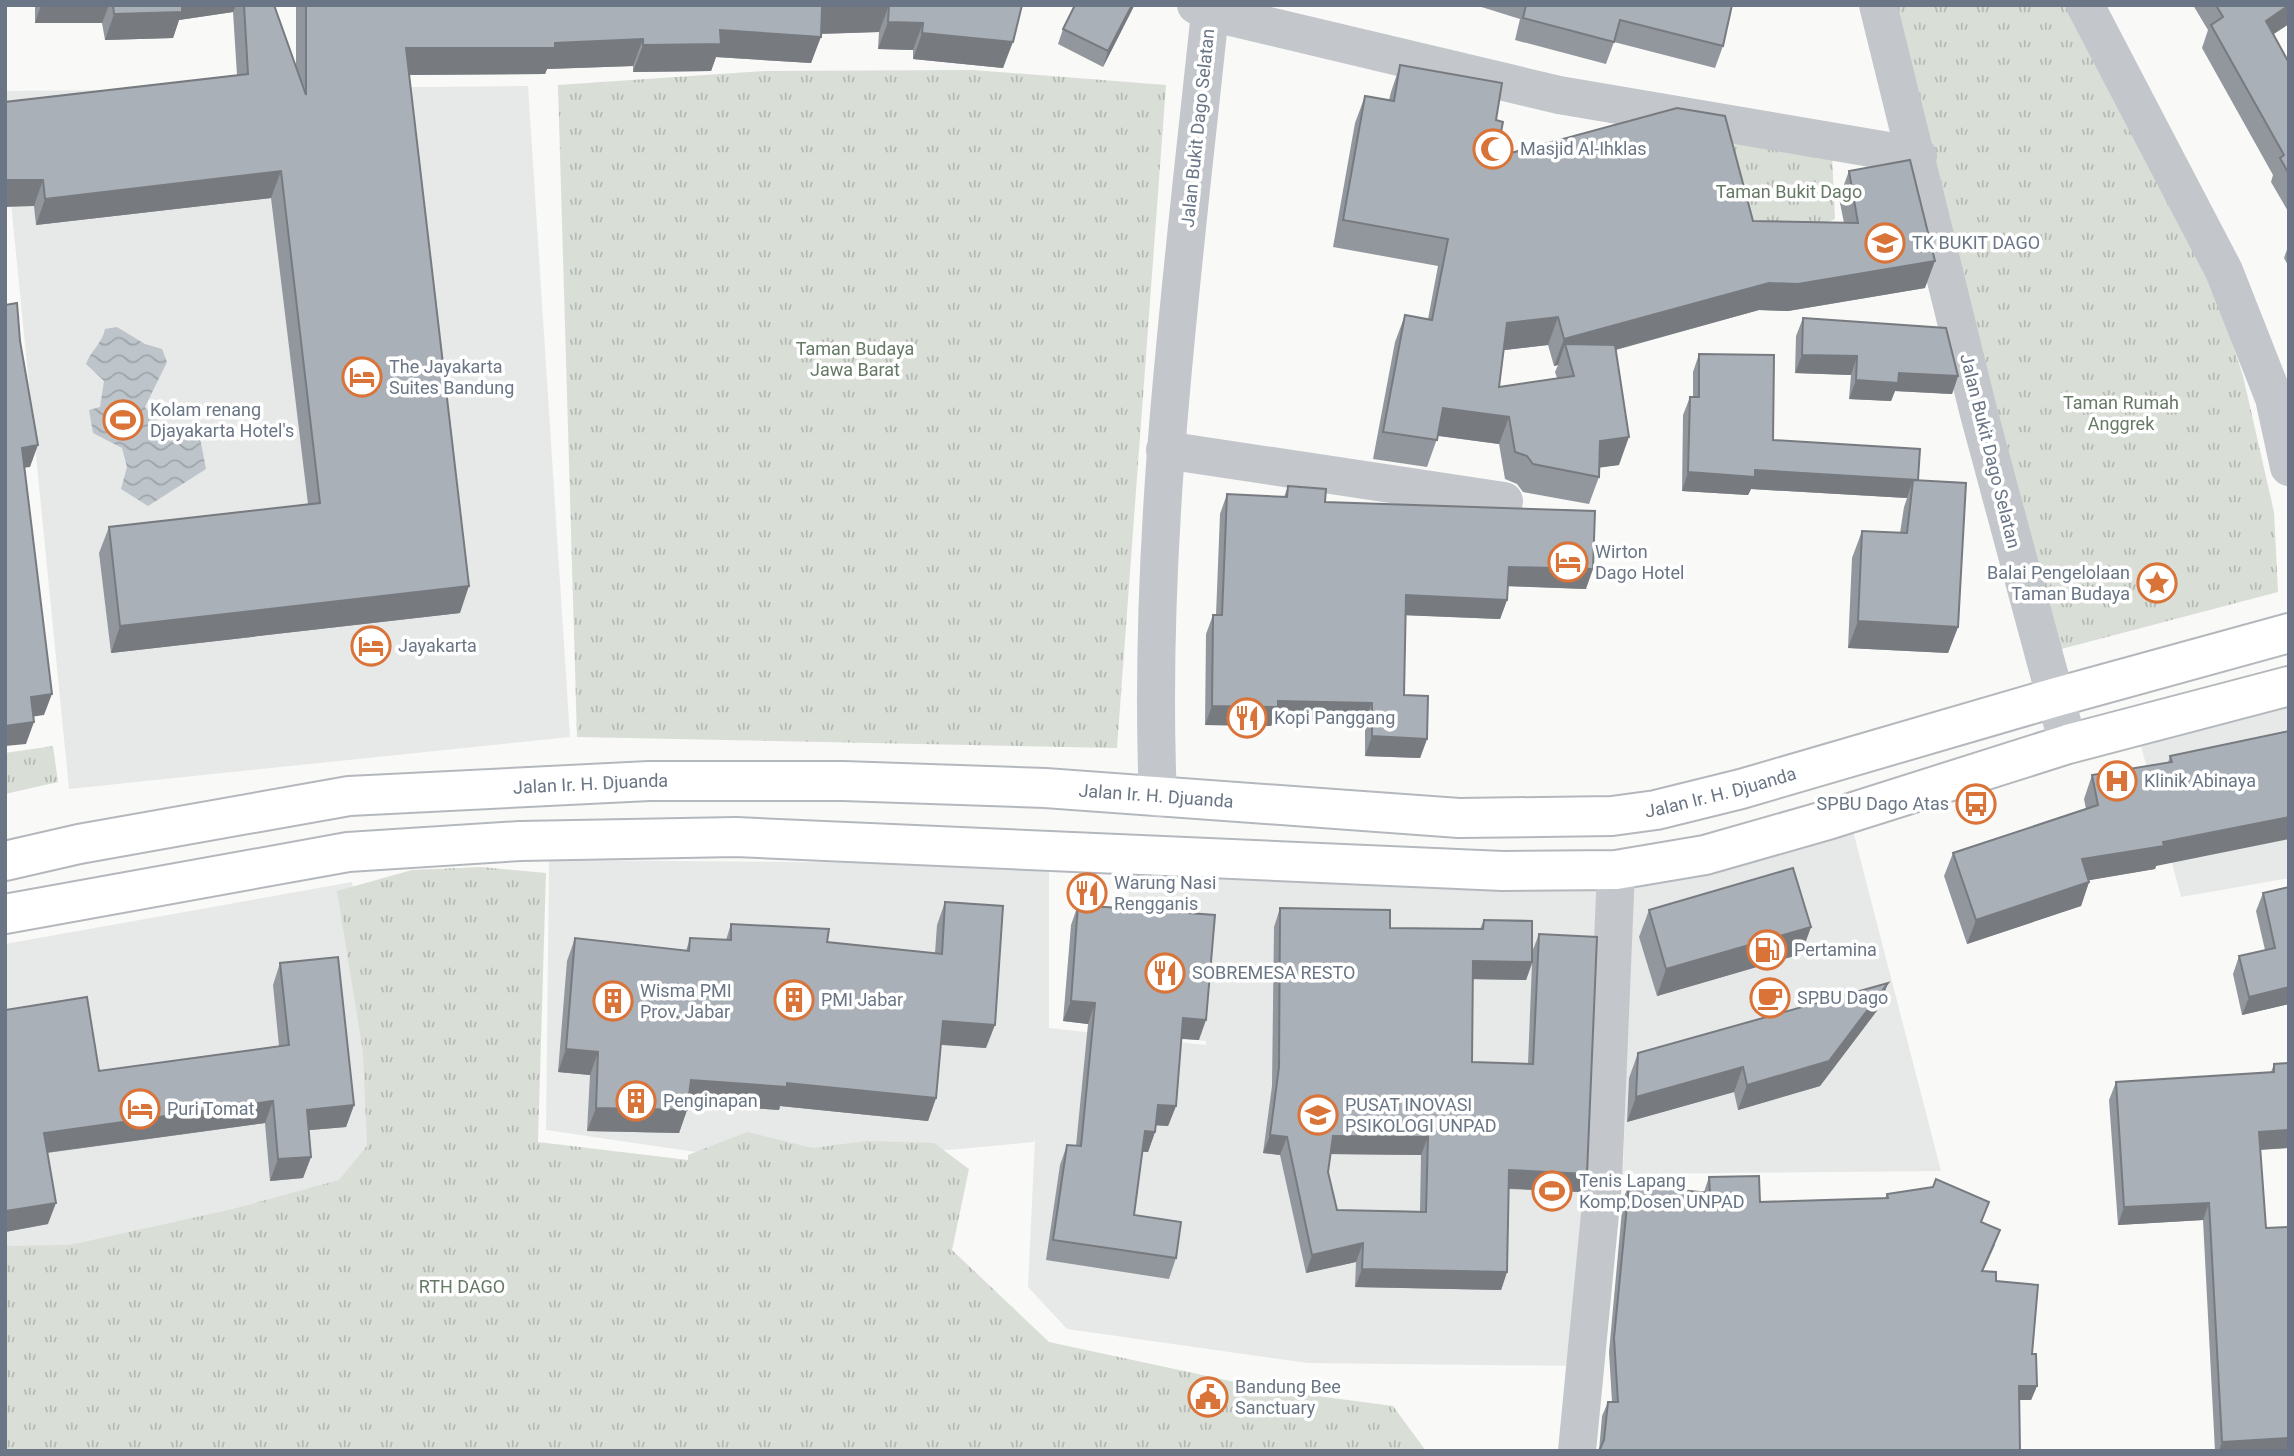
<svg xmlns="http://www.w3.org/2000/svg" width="2294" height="1456" font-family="Roboto,sans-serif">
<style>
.built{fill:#e7e8e8}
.park{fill:url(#park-tufts)}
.water{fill:url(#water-waves)}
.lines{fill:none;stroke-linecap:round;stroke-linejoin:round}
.major-casing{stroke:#b4b8bd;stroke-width:42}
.minor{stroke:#c3c6ca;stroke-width:38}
.major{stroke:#fff;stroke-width:38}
.wall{fill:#92979d;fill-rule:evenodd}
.shaded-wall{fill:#777b80}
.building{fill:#aab0b7;stroke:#777b80;stroke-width:2;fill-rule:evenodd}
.labels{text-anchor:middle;stroke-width:7;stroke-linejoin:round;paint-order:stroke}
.street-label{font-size:18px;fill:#6a7686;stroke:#fff}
.poi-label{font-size:18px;fill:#6a7686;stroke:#fff;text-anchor:start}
.park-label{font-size:18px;fill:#667965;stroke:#fff}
</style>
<defs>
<pattern id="park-tufts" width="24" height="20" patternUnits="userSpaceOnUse" patternTransform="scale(1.75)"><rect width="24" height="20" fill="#d9ded7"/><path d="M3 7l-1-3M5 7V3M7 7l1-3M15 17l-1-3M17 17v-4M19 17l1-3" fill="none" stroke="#b4b9b4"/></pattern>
<pattern id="water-waves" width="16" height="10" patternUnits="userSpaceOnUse" patternTransform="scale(1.75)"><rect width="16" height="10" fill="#bdc5cb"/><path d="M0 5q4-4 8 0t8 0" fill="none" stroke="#9ea5aa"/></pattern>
</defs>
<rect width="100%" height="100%" fill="#f9f9f7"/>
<g class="built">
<polygon points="528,86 570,737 69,789 5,142 5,91"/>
<polygon points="2289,701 2289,878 2181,897 2140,742"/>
<polygon points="1852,827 1941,1171 1623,1174 1632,888"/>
<polygon points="549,860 1049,864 1049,1028 1206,1045 1206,1041 1121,1033 1130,869 1606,891 1582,1366 1308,1363 1067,1329 1028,1287 1035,1139 1034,1142 785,1165 546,1130"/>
<polygon points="352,882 407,1199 5,1279 5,944"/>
</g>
<g class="park">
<polygon points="1886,5 2071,5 2212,280 2243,376 2274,512 2278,592 2050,652"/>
<polygon points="973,70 1166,85 1117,748 577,737 558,85 765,71"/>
<polygon points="1729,140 1832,155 1835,219 1762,252"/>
<polygon points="53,746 58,782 5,794 5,753"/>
<polygon points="481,867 546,873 538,1142 688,1160 688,1155 747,1132 813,1148 866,1141 934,1143 969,1169 952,1250 1049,1342 1272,1390 1393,1406 1426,1451 5,1451 5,1246 70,1245 233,1209 339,1180 367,1146 363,1052 337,891 412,870"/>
</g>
<path class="water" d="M117,327L145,344L162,349L167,362L145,407C161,427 173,437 200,438L206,469L148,506L121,489L127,467L122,448L93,433L89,410L100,407L104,381L86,364C91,350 102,344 105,329Z"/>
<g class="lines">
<g class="major-casing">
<g id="major">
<path id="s1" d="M5,861L79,844L349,796L649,781H843L1045,788L1459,818L1612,816L1656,810L1741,789L2053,698L2289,633"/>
<polyline points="5,914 348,852 520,841 736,837 1503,871 1616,870 1705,855 1831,819 2068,744 2289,686"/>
</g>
</g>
<g class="minor">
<polyline points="1196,5 1210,12 1559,95 1918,156"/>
<polyline points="1878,5 1979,414 2068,744"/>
<polyline points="2085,5 2224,271 2274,398 2289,467"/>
<polyline points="1165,450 1504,501"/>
<path d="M1158,798C1147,535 1183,273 1210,12"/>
<polyline points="1577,1451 1603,1183 1616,870"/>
</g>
<use href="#major" class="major"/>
</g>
<g class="wall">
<polygon points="35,5 274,5 296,67 296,5 1022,5 1003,68 913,59 913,50 878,49 879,32 821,34 811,63 716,57 711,71 633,72 633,66 547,69 545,74 409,75 460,613 111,653 99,553 109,527 308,504 271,198 36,225 34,206 5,102 237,75 233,12 179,20 173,38 105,40 102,23 35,23"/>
<polygon points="1475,5 1732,5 1723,46 1715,68 1614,42 1606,64 1515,40 1520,19"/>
<polygon points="2193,5 2289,5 2273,35 2289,63 2289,213 2271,182 2273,175 2202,48 2208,30"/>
<polygon points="1133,8 1103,67 1058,44 1063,29"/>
<path d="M1400,65L1496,120V157L1753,221L1844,223L1839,198L1849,171L1925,288L1788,311L1759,310L1616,350L1619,465L1599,467V477L1589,504L1523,492L1517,484L1505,479L1499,444L1438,436L1427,467L1373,459L1395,342L1405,315L1428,319L1438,266L1333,247L1355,123L1365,96L1389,100L1391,92ZM1548,345L1554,366L1558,365L1555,372L1557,378L1499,387L1504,350Z"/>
<polygon points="2289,244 2289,267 2284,258"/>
<polygon points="1803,318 1958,376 1952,394 1895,391 1891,401 1849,399 1851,375 1795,373 1796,336"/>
<polygon points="1699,354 1773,440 1918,481 1958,627 1948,653 1848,648 1852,558 1862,531 1900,533 1904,507 1907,498 1751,489 1748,495 1682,491 1683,415 1690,397 1693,397 1693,372"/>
<polygon points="1288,486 1325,502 1586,589 1508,586 1507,600 1500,619 1406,615 1404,695 1427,739 1420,758 1365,756 1365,722 1273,721 1271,726 1205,725 1206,634 1213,615 1216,615 1220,514 1227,494 1284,497"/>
<polygon points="2289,731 2156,866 2155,869 2089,880 2089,882 2081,906 1967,944 1944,876 1953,853 2086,809 2084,799 2092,775 2168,763 2170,756"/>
<polygon points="2289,887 2289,1004 2242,1015 2233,974 2239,956 2265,950 2256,911 2263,893"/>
<polygon points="945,902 986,1048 941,1045 936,1098 928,1121 780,1106 779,1110 688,1103 687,1110 679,1133 587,1131 590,1075 558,1072 567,961 575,938 686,951 690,938 726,940 731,924 827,942 935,953 937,925"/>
<polygon points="1078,905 1199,1040 1181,1039 1176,1106 1168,1126 1156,1125 1155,1132 1148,1152 1142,1152 1134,1215 1176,1258 1169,1279 1046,1260 1060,1165 1067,1145 1076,1146 1088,1024 1063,1021 1071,925"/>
<path d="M1280,908L1390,928L1480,929L1484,920L1532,952L1539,934L1587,1174L1580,1192L1509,1189L1507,1272L1501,1290L1355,1287L1356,1262L1306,1273L1280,1155L1263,1153L1272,1086L1274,927ZM1532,964L1528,1064L1472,1062L1473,979L1526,980ZM1331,1154L1421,1155L1420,1211L1337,1210L1328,1172Z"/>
<polygon points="1649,910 1811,927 1801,954 1657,996 1639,937"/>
<polygon points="280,963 354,1105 346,1127 309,1130 311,1157 303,1178 270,1181 265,1123 47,1153 48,1224 5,1232 5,1010 99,1071 279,1046 273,985"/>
<polygon points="1879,1008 1820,1086 1738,1110 1734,1092 1627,1122 1629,1078 1638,1053"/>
<polygon points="2289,1063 2289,1148 2260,1150 2266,1228 2289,1451 2215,1451 2203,1220 2118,1225 2109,1100 2116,1082 2271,1072 2274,1064"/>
<polygon points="1709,1177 1760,1202 1885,1198 1887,1194 1981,1222 1995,1245 1983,1271 1996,1281 2032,1354 2037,1386 2031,1400 2019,1400 1599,1451 1602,1416 1608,1402 1612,1402 1609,1352 1623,1199 1629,1185 1704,1192"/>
</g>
<g class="shaded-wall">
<polygon points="41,5 109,5 102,23 35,23"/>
<polygon points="178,5 236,5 233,12 179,20 173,38 105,40 114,14"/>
<polygon points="889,5 879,32 812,34 822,8"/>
<polygon points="1132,5 1135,5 1133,8 1103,67 1108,51"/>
<polygon points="2289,6 2289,24 2257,45 2266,21"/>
<polygon points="888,22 923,23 913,50 878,49"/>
<polygon points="720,30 821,37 811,63 716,57 711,71 633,72 643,45"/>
<polygon points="922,33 1013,42 1003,68 913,59"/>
<polygon points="643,39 633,66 547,69 545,74 397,75 406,48"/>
<polygon points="281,171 271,198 36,225 45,199"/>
<polygon points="5,180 43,180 34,206 5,207"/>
<polygon points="1935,261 1925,288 1788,311 1759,310 1570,362 1565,344 1558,365 1554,366 1564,339 1769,283"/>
<polygon points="1558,317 1548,345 1497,351 1507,323"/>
<polygon points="1802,355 1857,356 1851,375 1795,373"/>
<polygon points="1899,373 1958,376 1952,394 1895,391 1891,401 1849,399 1856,380"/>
<polygon points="1443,408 1509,417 1499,444 1433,435"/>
<polygon points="1629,437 1619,465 1590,469 1600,441"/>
<polygon points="38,445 30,467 14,469 22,448"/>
<polygon points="1755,470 1918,480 1913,480 1907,498 1751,489 1748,495 1682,491 1688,472"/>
<polygon points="1509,567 1593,569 1586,589 1502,586"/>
<polygon points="469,586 460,613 111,653 120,626"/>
<polygon points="1406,595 1507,600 1500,619 1399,615"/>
<polygon points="1858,621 1958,627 1948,653 1848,648"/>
<polygon points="52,694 44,715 23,718 31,697"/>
<polygon points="1278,701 1372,703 1365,722 1273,721 1271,726 1205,725 1212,706"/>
<polygon points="34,722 26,744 5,746 5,726"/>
<polygon points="1372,736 1427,739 1420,758 1365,756"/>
<polygon points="2289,817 2289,839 2156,866 2155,869 2073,883 2082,859"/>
<polygon points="2089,882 2081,906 1967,944 1976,920"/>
<polygon points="1811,927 1801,954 1657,996 1666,969"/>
<polygon points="1473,961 1532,962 1526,980 1467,979"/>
<polygon points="1888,983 1879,1008 1820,1086 1738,1110 1747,1085"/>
<polygon points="2289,987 2289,1004 2242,1015 2249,997"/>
<polygon points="1071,1001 1095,1003 1088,1024 1063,1021"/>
<polygon points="1183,1018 1206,1020 1199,1040 1175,1038"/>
<polygon points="943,1021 995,1025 986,1048 935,1044"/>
<polygon points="566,1049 598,1052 590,1075 558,1072"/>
<polygon points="1743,1067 1734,1092 1627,1122 1636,1097"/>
<polygon points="691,1080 787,1083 936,1098 928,1121 780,1106 779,1110 683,1103"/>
<polygon points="273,1101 265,1123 36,1154 44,1133"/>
<polygon points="354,1105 346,1127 299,1131 307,1110"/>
<polygon points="1158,1105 1176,1106 1168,1126 1151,1125"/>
<polygon points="596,1108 687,1110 679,1133 587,1131"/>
<polygon points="2289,1130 2289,1148 2253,1150 2259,1132"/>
<polygon points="1145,1131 1155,1132 1148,1152 1137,1151"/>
<polygon points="1270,1135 1287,1137 1280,1155 1263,1153"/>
<polygon points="1333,1136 1428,1137 1421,1155 1326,1154"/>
<polygon points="311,1157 303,1178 270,1181 278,1159"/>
<polygon points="1509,1170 1587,1174 1580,1192 1502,1188"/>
<polygon points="56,1203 48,1224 5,1232 5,1214 6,1211"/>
<polygon points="2209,1203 2203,1220 2118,1225 2124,1207"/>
<polygon points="1363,1243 1356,1262 1306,1273 1312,1255"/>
<polygon points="1362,1269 1507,1272 1501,1290 1355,1287"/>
<polygon points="2019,1386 2037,1386 2031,1400 2014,1400"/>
<polygon points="2289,1438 2289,1451 2219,1451 2222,1442"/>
</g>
<g class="building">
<polygon points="113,5 182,5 182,12 114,14"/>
<polygon points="244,5 274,5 306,95 306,5 888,5 822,8 821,37 720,30 721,44 643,45 643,39 555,43 555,48 406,48 469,586 120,626 109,527 320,503 281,171 45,199 43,180 5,180 5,102 248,74"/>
<polygon points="889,5 1022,5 1013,42 922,33 923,23 888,22"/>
<polygon points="1075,5 1132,5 1108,51 1063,29"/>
<polygon points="1526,5 1732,5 1723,46 1620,20 1614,42 1523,18"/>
<polygon points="2216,5 2289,5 2266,21 2289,63 2289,174 2280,158 2284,155 2211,25 2223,17"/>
<polygon points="1400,65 1502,83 1496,120 1503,122 1496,157 1677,108 1725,116 1753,221 1858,223 1849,171 1910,160 1935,261 1798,284 1769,283 1564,339 1558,317 1507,323 1499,387 1574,376 1565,344 1615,345 1629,437 1600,441 1599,477 1533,464 1527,456 1515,452 1509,417 1443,408 1437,440 1383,432 1405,315 1432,320 1448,239 1343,220 1365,96 1394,101"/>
<polygon points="17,303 20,341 38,445 22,448 52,694 31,697 34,722 5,726 5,305"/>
<polygon points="1803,318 1946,328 1958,376 1899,373 1898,383 1856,380 1857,356 1802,355"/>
<polygon points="1699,354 1774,355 1773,440 1920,449 1918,480 1755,470 1755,477 1688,472 1690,397 1699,397"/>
<polygon points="1913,480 1966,483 1958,627 1858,621 1862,531 1907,533"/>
<polygon points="1288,486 1326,489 1325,502 1595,511 1593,569 1509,567 1507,600 1406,595 1404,695 1428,696 1427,739 1372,736 1372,703 1278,701 1278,707 1212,706 1213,615 1222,615 1227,494 1287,497"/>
<polygon points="2289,731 2289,817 2163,842 2164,846 2082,859 2089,882 1976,920 1953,853 2098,805 2092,775 2172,762 2170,756"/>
<polygon points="1793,868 1811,927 1666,969 1649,910"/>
<polygon points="2289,887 2289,987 2249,997 2239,956 2275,948 2263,893"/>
<polygon points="945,902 1003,906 995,1025 943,1021 936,1098 787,1083 787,1087 691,1080 687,1110 596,1108 598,1052 566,1049 575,938 689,951 690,938 731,940 731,924 829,929 827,942 942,954"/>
<polygon points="1078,905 1215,915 1206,1020 1183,1018 1176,1106 1158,1105 1155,1132 1145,1131 1134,1215 1181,1222 1176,1258 1053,1240 1067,1145 1081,1146 1095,1003 1071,1001"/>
<path d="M1280,908L1390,910V928L1483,929L1484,920L1532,921V962L1473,961L1472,1062L1533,1064L1539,934L1597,937L1587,1174L1509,1170L1507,1272L1362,1269L1363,1243L1312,1255L1287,1137L1270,1135L1279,1067ZM1333,1136L1428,1137L1426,1212L1337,1210L1328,1172Z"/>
<polygon points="338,957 354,1105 307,1110 311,1157 278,1159 273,1101 44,1133 56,1203 6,1211 5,1205 5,1010 87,997 99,1071 289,1045 280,963"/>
<polygon points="1888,983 1829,1061 1747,1085 1743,1067 1636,1097 1638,1053"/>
<polygon points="2289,1063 2289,1130 2259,1132 2266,1228 2289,1227 2289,1438 2222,1442 2209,1203 2124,1207 2116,1082 2274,1072 2274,1064"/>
<polygon points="1759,1176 1760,1202 1888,1198 1887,1194 1933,1187 1936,1179 1989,1202 1981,1222 2000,1230 1982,1271 1996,1272 1996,1281 2038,1285 2032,1354 2036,1354 2037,1386 2019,1386 2020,1451 1599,1451 1604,1440 1608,1402 1618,1402 1614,1338 1629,1185 1710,1193 1709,1177"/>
</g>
<defs>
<g id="mosque-ring" transform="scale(2.0125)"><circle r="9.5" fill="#fff" stroke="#d97338" stroke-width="1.5"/><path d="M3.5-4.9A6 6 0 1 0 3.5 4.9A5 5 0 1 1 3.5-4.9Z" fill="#d97338"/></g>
<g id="school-ring" transform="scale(2.0125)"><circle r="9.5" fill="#fff" stroke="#d97338" stroke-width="1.5"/><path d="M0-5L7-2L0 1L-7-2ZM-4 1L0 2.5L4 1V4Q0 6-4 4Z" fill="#d97338"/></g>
<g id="hotel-ring" transform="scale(2.0125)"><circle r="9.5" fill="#fff" stroke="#d97338" stroke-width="1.5"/><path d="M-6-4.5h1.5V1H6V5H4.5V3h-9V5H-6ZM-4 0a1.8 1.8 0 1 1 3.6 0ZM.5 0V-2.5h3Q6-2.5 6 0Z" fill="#d97338"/></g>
<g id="stadium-ring" transform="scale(2.0125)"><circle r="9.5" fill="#fff" stroke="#d97338" stroke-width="1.5"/><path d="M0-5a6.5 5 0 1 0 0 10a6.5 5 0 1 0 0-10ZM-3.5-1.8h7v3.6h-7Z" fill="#d97338"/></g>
<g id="sight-ring" transform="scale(2.0125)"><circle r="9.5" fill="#fff" stroke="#d97338" stroke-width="1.5"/><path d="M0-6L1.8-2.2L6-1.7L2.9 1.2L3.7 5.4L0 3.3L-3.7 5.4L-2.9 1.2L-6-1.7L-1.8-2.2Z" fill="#d97338"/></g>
<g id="restaurant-ring" transform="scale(2.0125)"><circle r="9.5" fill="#fff" stroke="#d97338" stroke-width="1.5"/><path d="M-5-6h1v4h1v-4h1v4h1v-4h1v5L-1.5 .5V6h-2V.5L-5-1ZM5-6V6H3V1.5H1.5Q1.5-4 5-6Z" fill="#d97338"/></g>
<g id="hospital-ring" transform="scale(2.0125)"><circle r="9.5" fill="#fff" stroke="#d97338" stroke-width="1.5"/><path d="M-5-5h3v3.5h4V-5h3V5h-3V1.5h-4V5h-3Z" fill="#d97338"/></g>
<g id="bus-ring" transform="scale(2.0125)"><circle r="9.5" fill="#fff" stroke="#d97338" stroke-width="1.5"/><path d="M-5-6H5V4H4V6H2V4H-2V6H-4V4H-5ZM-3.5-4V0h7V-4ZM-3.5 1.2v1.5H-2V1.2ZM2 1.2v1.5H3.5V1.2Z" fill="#d97338"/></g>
<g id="fuel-ring" transform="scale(2.0125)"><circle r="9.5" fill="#fff" stroke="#d97338" stroke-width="1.5"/><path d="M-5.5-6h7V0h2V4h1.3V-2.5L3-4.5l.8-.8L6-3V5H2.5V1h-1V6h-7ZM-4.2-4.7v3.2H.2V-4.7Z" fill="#d97338"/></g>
<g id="cafe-ring" transform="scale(2.0125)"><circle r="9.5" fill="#fff" stroke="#d97338" stroke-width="1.5"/><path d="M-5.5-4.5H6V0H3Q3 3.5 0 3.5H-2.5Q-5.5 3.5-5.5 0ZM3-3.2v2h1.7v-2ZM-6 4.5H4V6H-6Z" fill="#d97338"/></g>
<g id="building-ring" transform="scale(2.0125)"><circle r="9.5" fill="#fff" stroke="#d97338" stroke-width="1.5"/><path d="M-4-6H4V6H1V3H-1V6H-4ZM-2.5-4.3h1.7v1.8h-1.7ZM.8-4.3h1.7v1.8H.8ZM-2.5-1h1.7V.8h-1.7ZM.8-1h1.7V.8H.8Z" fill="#d97338"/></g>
<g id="university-ring" transform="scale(2.0125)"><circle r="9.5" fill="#fff" stroke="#d97338" stroke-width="1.5"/><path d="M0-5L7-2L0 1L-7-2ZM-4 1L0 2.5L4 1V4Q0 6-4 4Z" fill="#d97338"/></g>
<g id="civic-ring" transform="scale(2.0125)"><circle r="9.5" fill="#fff" stroke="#d97338" stroke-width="1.5"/><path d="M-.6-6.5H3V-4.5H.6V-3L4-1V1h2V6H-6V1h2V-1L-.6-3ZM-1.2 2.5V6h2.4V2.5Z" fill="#d97338"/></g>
</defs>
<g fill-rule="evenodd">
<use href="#mosque-ring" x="1493" y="149"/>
<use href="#school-ring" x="1885" y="243"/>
<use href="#hotel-ring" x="362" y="377"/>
<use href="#stadium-ring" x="123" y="420"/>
<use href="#hotel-ring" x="1568" y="562"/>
<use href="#sight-ring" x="2157" y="583"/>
<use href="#hotel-ring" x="371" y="646"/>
<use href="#restaurant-ring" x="1247" y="718"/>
<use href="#hospital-ring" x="2117" y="781"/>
<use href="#bus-ring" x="1976" y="804"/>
<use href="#restaurant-ring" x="1087" y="893"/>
<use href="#fuel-ring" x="1767" y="950"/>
<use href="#restaurant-ring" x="1165" y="973"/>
<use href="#cafe-ring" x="1770" y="998"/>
<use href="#building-ring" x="794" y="1000"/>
<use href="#building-ring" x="613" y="1001"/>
<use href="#building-ring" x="636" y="1101"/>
<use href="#hotel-ring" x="140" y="1109"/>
<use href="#university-ring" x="1318" y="1115"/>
<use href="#stadium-ring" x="1552" y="1191"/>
<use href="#civic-ring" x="1208" y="1397"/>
</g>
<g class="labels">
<g class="street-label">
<text transform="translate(1198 128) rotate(-84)" y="6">Jalan Bukit Dago Selatan</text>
<text transform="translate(1990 451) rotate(76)" y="6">Jalan Bukit Dago Selatan</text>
<text dy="6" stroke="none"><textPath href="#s1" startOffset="592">Jalan Ir. H. Djuanda</textPath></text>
<text dy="6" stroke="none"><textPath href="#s1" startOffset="1726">Jalan Ir. H. Djuanda</textPath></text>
<text dy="6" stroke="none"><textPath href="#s1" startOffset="1158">Jalan Ir. H. Djuanda</textPath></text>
</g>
<g class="poi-label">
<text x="1520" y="155">Masjid Al-Ihklas</text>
<text x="1912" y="249">TK BUKIT DAGO</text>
<text x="389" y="373">The Jayakarta<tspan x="389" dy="21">Suites Bandung</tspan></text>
<text x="150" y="416">Kolam renang<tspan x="150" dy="21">Djayakarta Hotel's</tspan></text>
<text x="1595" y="558">Wirton<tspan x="1595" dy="21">Dago Hotel</tspan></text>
<text x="2130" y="579" text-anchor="end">Balai Pengelolaan<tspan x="2130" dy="21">Taman Budaya</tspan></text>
<text x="398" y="652">Jayakarta</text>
<text x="1274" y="724">Kopi Panggang</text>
<text x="2144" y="787">Klinik Abinaya</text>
<text x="1949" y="810" text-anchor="end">SPBU Dago Atas</text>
<text x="1114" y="889">Warung Nasi<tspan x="1114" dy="21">Rengganis</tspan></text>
<text x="1794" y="956">Pertamina</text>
<text x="1192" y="979">SOBREMESA RESTO</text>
<text x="640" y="997">Wisma PMI<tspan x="640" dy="21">Prov. Jabar</tspan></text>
<text x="1797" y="1004">SPBU Dago</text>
<text x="821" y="1006">PMI Jabar</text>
<text x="663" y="1107">Penginapan</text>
<text x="1345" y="1111">PUSAT INOVASI<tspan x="1345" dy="21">PSIKOLOGI UNPAD</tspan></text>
<text x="167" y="1115">Puri Tomat</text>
<text x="1579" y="1187">Tenis Lapang<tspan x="1579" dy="21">Komp.Dosen UNPAD</tspan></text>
<text x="1235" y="1393">Bandung Bee<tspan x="1235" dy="21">Sanctuary</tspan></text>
</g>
<g class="park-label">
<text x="1789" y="198">Taman Bukit Dago</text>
<text x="855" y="355">Taman Budaya<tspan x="855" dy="21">Jawa Barat</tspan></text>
<text x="2121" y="409">Taman Rumah<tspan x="2121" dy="21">Anggrek</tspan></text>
<text x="462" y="1293">RTH DAGO</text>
</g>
</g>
<rect width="2294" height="1456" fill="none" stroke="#6a7686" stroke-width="14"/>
</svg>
